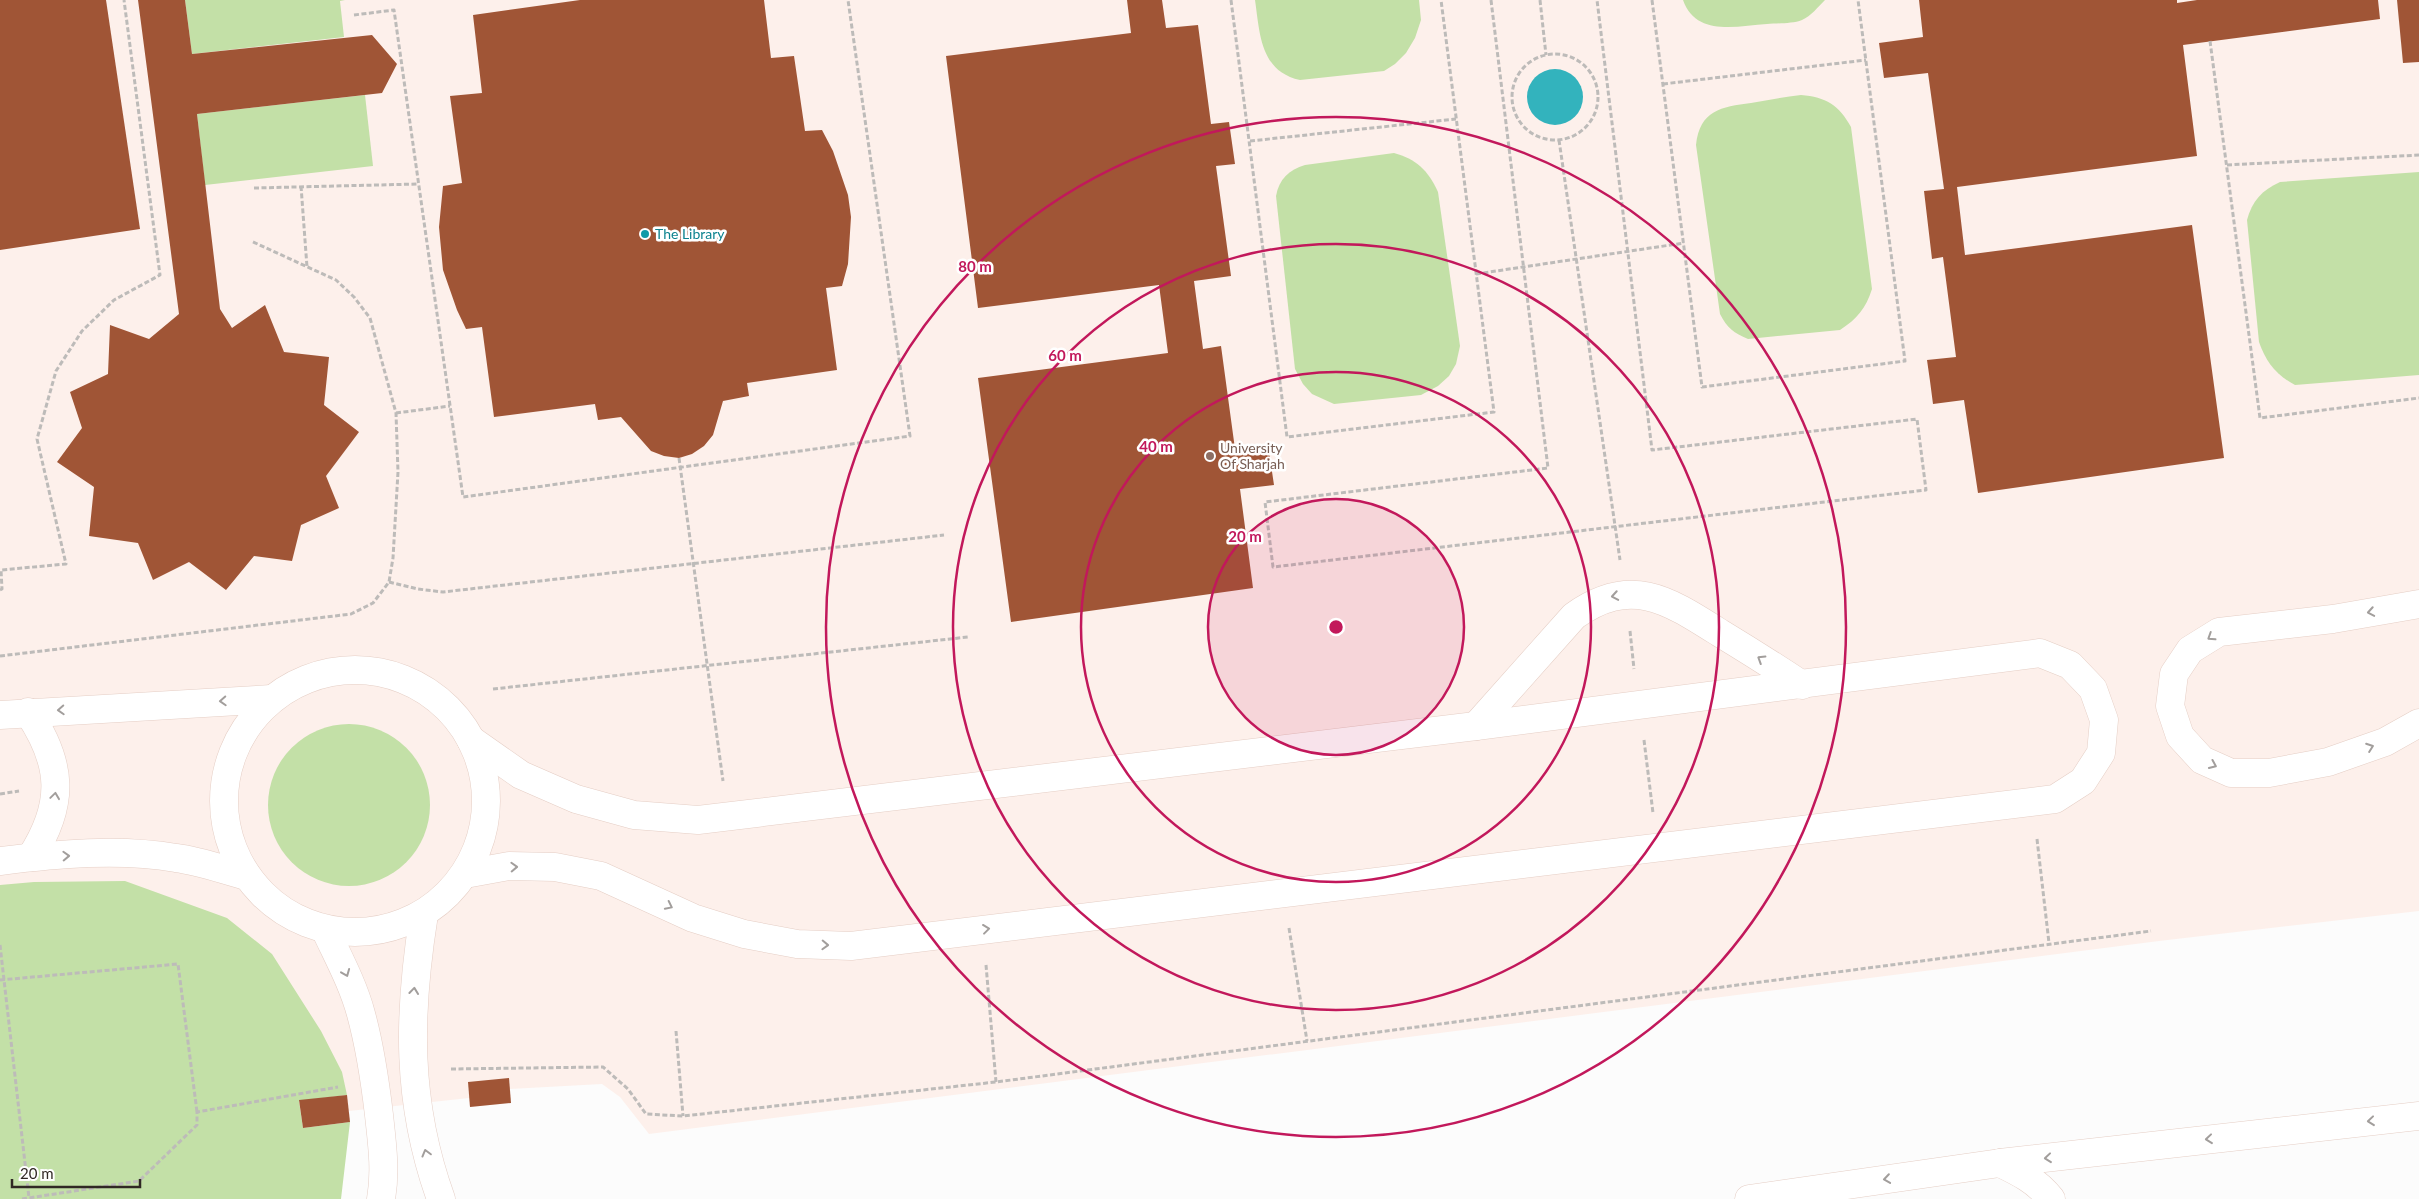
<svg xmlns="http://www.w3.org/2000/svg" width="2419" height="1199" font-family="Lato,sans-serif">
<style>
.built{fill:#fdf0eb}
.green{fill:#c3e0a7}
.water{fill:#33b3bd}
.building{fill:#a05536}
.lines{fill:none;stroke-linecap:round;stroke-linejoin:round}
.minor-casing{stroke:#e5cec5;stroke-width:29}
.path{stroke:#bdbbb9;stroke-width:3;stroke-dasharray:5 2.5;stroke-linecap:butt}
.minor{stroke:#fff;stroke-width:28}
.oneway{stroke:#a29e9c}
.ring{fill:none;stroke:#c2185b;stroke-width:2.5}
.culture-dot{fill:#0f9aa8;stroke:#fff;stroke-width:2}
.education-dot{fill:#8d6e63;stroke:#fff;stroke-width:2}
.labels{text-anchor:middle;stroke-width:5;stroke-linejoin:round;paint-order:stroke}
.culture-label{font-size:14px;fill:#0d838f;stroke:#fff;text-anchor:start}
.education-label{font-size:14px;fill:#785e54;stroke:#fff;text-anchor:start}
.centre{fill:#c2185b;stroke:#fff;stroke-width:2.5}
.ring-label{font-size:15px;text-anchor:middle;font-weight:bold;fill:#c2185b;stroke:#fff;stroke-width:5;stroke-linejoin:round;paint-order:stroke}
</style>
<rect width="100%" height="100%" fill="#fcfcfc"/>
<polygon class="built" points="0,0 2419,0 2419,911 2159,941 649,1134 620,1097 602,1084 510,1089 511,1103 470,1107 469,1098 349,1111 350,1122 303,1128 301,1110 128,1199 0,1199"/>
<g class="green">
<polygon points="185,0 345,0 340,1 344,37 192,54"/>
<path d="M1255,0H1419L1421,20L1415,38L1406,53L1395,64L1384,71L1300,80C1260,71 1260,34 1255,0Z"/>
<path d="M1683,0H1825C1818,7 1811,16 1802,20C1792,24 1777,23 1767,24C1737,26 1696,37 1683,0Z"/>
<polygon points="365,95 373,166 205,185 197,114"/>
<path d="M1801,95C1826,97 1839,105 1851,127L1872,289C1866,308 1857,319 1840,330L1748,339C1734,333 1727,328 1720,314L1696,145C1700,110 1721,107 1751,103C1768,100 1784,97 1801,95Z"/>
<path d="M1394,153C1416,159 1428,170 1438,192L1460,346L1456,364L1449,376L1438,386L1421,395L1334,404L1312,394L1303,384L1295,369L1276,196C1279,179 1289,170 1305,165Z"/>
<path d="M2419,172V375L2295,385C2276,375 2266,362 2259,342L2247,220C2252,201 2262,190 2280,182Z"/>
<circle cx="349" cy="805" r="81"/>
<polygon points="125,881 227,918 272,954 321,1031 342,1072 347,1095 299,1101 303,1128 350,1122 341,1199 0,1199 0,885 34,882"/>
</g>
<circle class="water" cx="1555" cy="97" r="28"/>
<g class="building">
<polygon points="0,0 106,0 140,229 0,250"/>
<polygon points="138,0 185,0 192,54 372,35 397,64 382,93 197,114 220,309 232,328 265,305 284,352 329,357 324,405 359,432 326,476 339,508 301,525 292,561 254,556 226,590 189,562 153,580 138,543 89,536 94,487 57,462 82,428 70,392 108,374 110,325 149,339 179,314"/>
<polygon points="580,0 764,0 771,58 794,56 805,131 822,130 833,151 848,195 851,217 848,264 842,286 826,288 837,370 747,383 749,396 723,401 713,435 704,446 692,454 679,458 664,456 651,451 621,417 598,420 595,404 494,417 482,327 466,329 457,310 443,270 439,227 443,186 462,183 450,96 482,93 473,15"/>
<polygon points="1127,0 1162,0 1166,28 1198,25 1211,124 1229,122 1235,164 1216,166 1231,276 1194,281 1203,349 1221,346 1235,449 1268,445 1274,485 1240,489 1253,588 1011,622 978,378 1168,353 1159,285 978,308 946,56 1131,33"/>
<polygon points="1919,0 2177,0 2177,3 2197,0 2378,0 2380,19 2183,45 2197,156 1957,187 1965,255 2192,225 2224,458 1978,493 1964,400 1933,404 1930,381 1927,360 1956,357 1943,257 1932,259 1924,191 1944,189 1928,73 1884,78 1879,43 1923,37"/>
<polygon points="2397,0 2419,0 2419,62 2403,63"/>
<polygon points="509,1078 511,1103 470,1107 468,1082"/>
<polygon points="347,1095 350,1122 303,1128 299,1100"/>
</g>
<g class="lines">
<g class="minor-casing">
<g id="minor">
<polyline points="2419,604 2333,619 2219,632 2190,650 2174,674 2170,706 2180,736 2202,760 2231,773 2269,773 2328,762 2385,742 2419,723"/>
<circle cx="355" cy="801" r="131"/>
<path d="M28,712C63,764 65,804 31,857"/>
<polyline points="0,715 272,699"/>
<path d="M1476,726L1574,616C1631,575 1668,600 1720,633C1748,650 1775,667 1802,685"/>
<path d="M0,861C57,854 119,848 176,858C200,861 224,870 247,876"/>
<polyline points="465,874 509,866 555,867 601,876 693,918 744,934 797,944 851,946 2055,799 2083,781 2101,753 2104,720 2093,689 2070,665 2040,653 1476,726 698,820 634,815 576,799 521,775 471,740"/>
<path d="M424,914C408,1014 406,1102 441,1199"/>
<path d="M325,929C338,957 353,984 361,1014C370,1047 375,1081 379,1115C382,1143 386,1171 381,1199"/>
<path d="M2000,1163C2019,1172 2037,1181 2051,1199"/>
<polyline points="1749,1199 2000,1163 2419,1116"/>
</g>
</g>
<g class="path">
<polyline points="1231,0 1287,437 1494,412 1441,0"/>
<polyline points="1491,0 1548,468 1265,502 1273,567 1926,490 1917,419 1652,450 1597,0"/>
<polyline points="1540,0 1546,55"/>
<polyline points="1652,0 1702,387 1905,361 1858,0"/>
<polyline points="354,15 394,10 463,497 910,436 848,0"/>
<polyline points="2210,41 2260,418 2419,398"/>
<circle cx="1555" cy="97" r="43"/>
<polyline points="1663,84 1866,60"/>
<polyline points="1559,140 1620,560"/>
<polyline points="1250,141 1456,119"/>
<polyline points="2227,165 2419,155"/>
<polyline points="301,186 307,267"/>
<polyline points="254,188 418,184"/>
<polyline points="1476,274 1684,243"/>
<polyline points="396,413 450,406"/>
<polyline points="679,458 723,781"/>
<polyline points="389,582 418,589 443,592 944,535"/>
<polyline points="0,590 2,589 1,570 66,564 37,439 56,371 82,331 114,300 160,275 124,0"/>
<polyline points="1630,631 1634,669"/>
<polyline points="0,656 351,614 373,603 389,582 393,558 398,472 396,413 370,318 354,297 336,280 251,241"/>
<polyline points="493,689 968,637"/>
<polyline points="1644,740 1653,813"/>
<polyline points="0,794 19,791"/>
<polyline points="2037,839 2049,943"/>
<polyline points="1289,928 1307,1041"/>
<polyline points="0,945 29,1198"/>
<polyline points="986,965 996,1082"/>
<polyline points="0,980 178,964 197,1112"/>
<polyline points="676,1031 683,1116"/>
<polyline points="451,1069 603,1067 628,1089 646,1114 683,1116 996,1082 2151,931"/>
<polyline points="22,1199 139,1181 197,1125 197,1112 338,1087"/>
</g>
<use href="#minor" class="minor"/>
</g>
<defs><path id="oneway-chevron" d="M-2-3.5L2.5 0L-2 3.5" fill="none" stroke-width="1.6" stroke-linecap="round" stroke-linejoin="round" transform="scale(1.25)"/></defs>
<g class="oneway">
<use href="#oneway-chevron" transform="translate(1615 596) rotate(170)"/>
<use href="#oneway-chevron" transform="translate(2371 612) rotate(170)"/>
<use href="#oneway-chevron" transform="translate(2211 637) rotate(147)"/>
<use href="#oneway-chevron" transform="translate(1761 659) rotate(-148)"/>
<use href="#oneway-chevron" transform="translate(223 701) rotate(177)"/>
<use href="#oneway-chevron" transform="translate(61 710) rotate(177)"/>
<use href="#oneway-chevron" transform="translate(2370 747) rotate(-20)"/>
<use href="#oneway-chevron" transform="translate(2213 765) rotate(24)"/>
<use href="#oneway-chevron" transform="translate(55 796) rotate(-82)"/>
<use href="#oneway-chevron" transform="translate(66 856) rotate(-2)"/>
<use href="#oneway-chevron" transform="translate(514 867) rotate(-2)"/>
<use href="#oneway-chevron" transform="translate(669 906) rotate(26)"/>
<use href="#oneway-chevron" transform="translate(986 929) rotate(-7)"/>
<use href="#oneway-chevron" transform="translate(825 945) rotate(2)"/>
<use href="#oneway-chevron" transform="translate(346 973) rotate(68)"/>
<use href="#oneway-chevron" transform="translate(414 991) rotate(-84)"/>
<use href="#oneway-chevron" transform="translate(2371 1121) rotate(174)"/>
<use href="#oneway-chevron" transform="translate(2209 1139) rotate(174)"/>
<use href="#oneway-chevron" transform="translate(426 1153) rotate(-105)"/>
<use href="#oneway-chevron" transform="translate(2048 1158) rotate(174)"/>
<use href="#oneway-chevron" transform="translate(1887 1179) rotate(172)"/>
</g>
<circle cx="1336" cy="627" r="128" fill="#c2185b" fill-opacity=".12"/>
<g class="ring">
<circle cx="1336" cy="627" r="128"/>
<circle cx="1336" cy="627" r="255"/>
<circle cx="1336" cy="627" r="383"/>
<circle cx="1336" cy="627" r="510"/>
</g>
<circle class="culture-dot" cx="645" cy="234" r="5"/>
<circle class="education-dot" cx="1210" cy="456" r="5"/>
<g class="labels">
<g class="culture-label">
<text x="655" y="239">The Library</text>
</g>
<g class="education-label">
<text x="1220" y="453">University<tspan x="1220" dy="16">Of Sharjah</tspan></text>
</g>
</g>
<circle cx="1336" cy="627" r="8" class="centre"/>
<g class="ring-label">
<text x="975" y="272">80 m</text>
<text x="1065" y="361">60 m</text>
<text x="1156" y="452">40 m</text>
<text x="1245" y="542">20 m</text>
</g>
<path d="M12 1179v8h128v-8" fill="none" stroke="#302824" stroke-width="2.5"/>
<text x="20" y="1179" font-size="15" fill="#302824" stroke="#ffffff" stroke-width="4" paint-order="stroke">20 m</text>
</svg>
